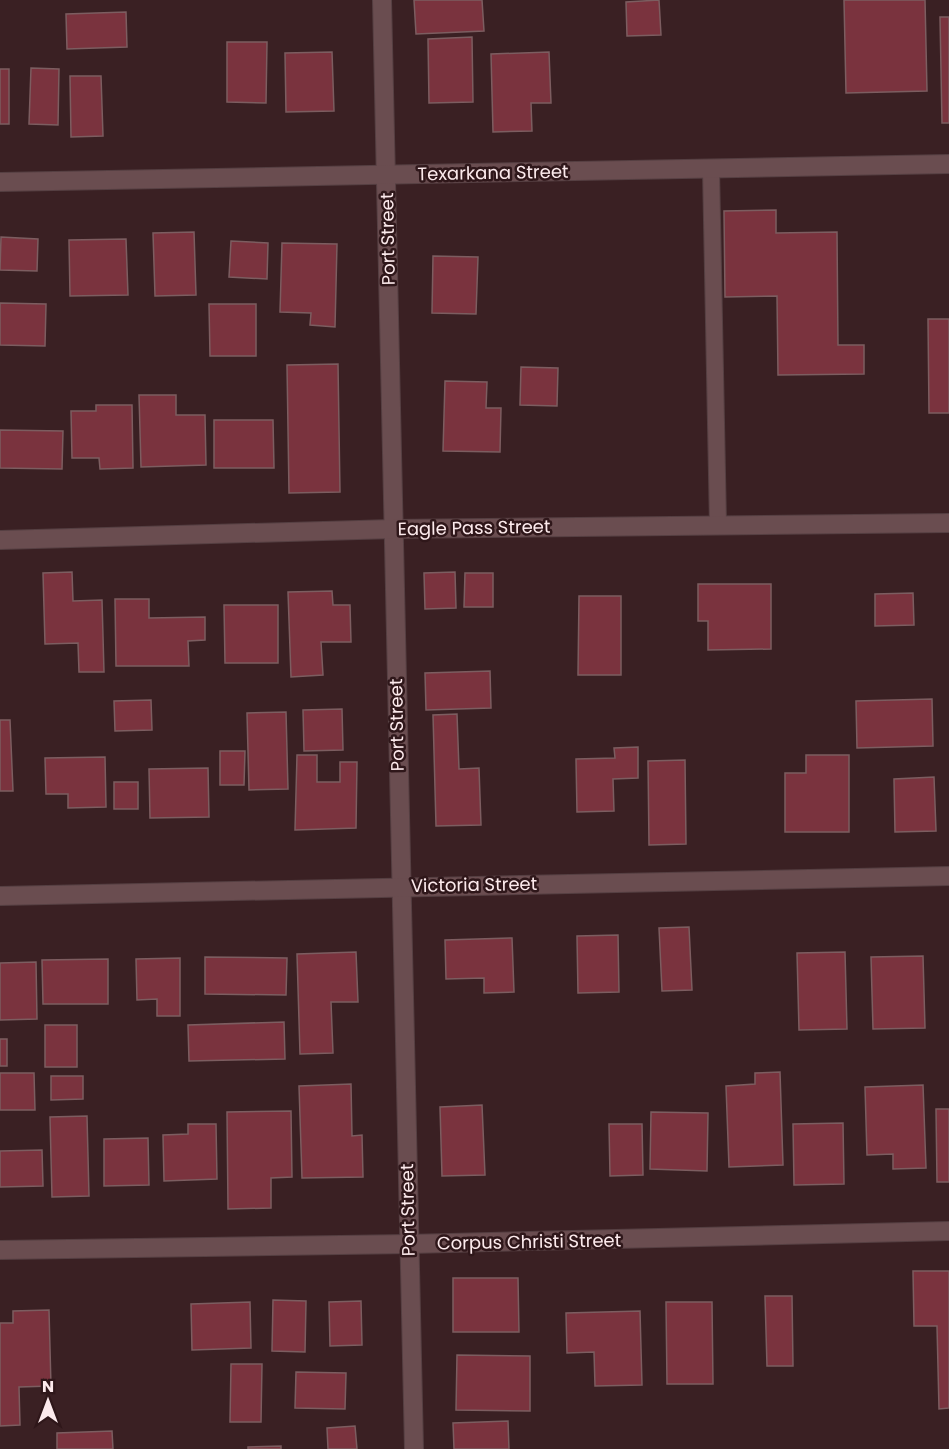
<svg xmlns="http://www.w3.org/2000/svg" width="949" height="1449" font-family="Poppins,sans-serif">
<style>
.building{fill:#7a333e;stroke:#7c5d60;stroke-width:1.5}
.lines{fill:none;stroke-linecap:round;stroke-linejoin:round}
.lane-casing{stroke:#553f42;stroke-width:18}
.street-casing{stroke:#553f42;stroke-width:20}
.lane{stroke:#6a4d50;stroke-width:16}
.street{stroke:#6a4d50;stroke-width:18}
.labels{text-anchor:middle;stroke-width:5;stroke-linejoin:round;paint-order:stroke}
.street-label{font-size:18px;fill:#fceaec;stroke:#2f171a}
</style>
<rect width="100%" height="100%" fill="#3a2023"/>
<g class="building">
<polygon points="414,0 482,0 484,31 416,34"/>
<polygon points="659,0 661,35 627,36 626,2"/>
<polygon points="844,0 925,0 927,91 846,93"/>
<polygon points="126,12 127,47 67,49 66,14"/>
<polygon points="940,17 949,17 949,123 942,123"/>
<polygon points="472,37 473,102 429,103 428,39"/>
<polygon points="227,42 267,42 266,103 227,102"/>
<polygon points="332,52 334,111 286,112 285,53"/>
<polygon points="549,52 551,103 531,103 532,131 493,132 491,54"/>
<polygon points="31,68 59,69 58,125 29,124"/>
<rect x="0" y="69" width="9" height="55"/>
<polygon points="70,76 101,76 103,136 71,137"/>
<polygon points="776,210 776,233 837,232 838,345 864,345 864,374 778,375 777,296 725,297 724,211"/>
<polygon points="194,232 196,295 155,296 153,233"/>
<polygon points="1,237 38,239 37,271 0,270"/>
<polygon points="126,239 128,295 70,296 69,240"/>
<polygon points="231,241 268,243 267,279 229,277"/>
<polygon points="282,243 337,244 335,327 310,325 311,313 280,312"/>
<polygon points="433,256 478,257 476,314 432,313"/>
<polygon points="0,303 46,304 45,346 0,345"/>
<polygon points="209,304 256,304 256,356 210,356"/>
<polygon points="928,319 949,319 949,413 929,413"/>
<polygon points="338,364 340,492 289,493 287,365"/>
<polygon points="521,367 558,368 557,406 520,405"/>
<polygon points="445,381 487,382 486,408 501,408 500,452 443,451"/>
<polygon points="139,395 176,395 176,415 205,415 206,465 141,467"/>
<polygon points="96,405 132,405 133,468 100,469 99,458 72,458 71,411 96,411"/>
<polygon points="214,420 273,420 274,468 214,468"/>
<polygon points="0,430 63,431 62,469 0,468"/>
<polygon points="72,572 73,601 102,600 104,672 79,672 78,643 45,644 43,573"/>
<polygon points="455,572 456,608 425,609 424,573"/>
<polygon points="465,573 493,573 493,607 464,607"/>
<polygon points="698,584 771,584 771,649 708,650 708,621 698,621"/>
<polygon points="332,591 333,605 350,605 351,642 321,642 323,675 291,677 288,592"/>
<polygon points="913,593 914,625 875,626 875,594"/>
<polygon points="579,596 621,596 621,675 578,675"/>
<polygon points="115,599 149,599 149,618 205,617 205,640 188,641 189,666 116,666"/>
<polygon points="224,605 278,605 278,663 225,663"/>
<polygon points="490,671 491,708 426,710 425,673"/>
<polygon points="932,699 933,746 857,748 856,701"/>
<polygon points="151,700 152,730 115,731 114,701"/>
<polygon points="342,709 343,750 304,751 303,710"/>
<polygon points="286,712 288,789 249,790 247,713"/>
<polygon points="457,714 459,769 479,768 481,825 436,826 433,715"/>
<polygon points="0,720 10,720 13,791 0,791"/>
<polygon points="638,747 638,778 613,779 614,811 577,812 576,759 615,758 614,748"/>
<polygon points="220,751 245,751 244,785 220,785"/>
<polygon points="297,755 317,755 317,782 340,782 340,762 357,762 356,828 295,830"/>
<polygon points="806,755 849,755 849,832 785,832 785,773 806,773"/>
<polygon points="105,757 106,807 68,808 68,794 46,794 45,758"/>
<polygon points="685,760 686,844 649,845 648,761"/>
<polygon points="208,768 209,817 150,818 149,769"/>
<polygon points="934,777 936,831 895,832 894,779"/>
<rect x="114" y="782" width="24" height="27"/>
<polygon points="689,927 692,990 662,991 659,928"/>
<polygon points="618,935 619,992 578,993 577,936"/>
<polygon points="512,938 514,992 484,993 484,978 446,979 445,940"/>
<polygon points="356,952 358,1002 331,1002 333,1053 300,1054 297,954"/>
<polygon points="845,952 847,1029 799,1030 797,953"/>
<polygon points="923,956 925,1028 873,1029 871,957"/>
<polygon points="205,957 287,958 286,995 205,994"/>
<polygon points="180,958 180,1016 157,1016 157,999 137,1000 136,959"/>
<polygon points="108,959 108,1004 43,1004 42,960"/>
<polygon points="36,962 37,1019 0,1020 0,963"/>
<polygon points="284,1022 285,1059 189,1061 188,1025"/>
<rect x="45" y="1025" width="32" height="42"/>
<rect x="0" y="1039" width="7" height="27"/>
<polygon points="780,1072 783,1165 729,1167 726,1086 755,1084 755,1073"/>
<polygon points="0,1073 34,1073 35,1110 0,1110"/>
<polygon points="51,1076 83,1076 83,1099 51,1100"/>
<polygon points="351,1084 352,1136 362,1135 363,1177 302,1178 299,1086"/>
<polygon points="923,1085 926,1168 893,1169 893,1154 867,1155 865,1087"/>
<polygon points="482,1105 485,1175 442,1176 440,1107"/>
<polygon points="936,1109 949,1109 949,1182 937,1182"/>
<polygon points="291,1111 292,1177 271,1178 271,1208 228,1209 227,1112"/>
<polygon points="651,1112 708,1113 707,1171 650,1169"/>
<polygon points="87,1116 89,1196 52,1197 50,1117"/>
<polygon points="843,1123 844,1184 794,1185 793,1124"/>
<polygon points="188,1124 216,1124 217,1179 164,1181 163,1135 188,1134"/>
<polygon points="609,1124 642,1124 643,1175 610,1176"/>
<polygon points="148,1138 149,1185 104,1186 104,1139"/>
<polygon points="42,1150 43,1186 0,1187 0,1151"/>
<polygon points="913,1271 949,1271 949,1408 939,1409 937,1326 914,1326"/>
<polygon points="453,1278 518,1278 519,1332 453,1332"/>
<polygon points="765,1296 792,1296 793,1366 767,1366"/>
<polygon points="273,1300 306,1301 305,1352 272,1351"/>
<polygon points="361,1301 362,1345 330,1346 329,1302"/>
<polygon points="250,1302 251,1348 192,1350 191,1304"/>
<polygon points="666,1302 712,1302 713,1384 667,1384"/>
<polygon points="49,1310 51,1386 19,1387 20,1425 0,1426 0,1323 13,1323 13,1311"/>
<polygon points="640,1311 642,1385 595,1386 594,1352 567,1353 566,1313"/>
<polygon points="457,1355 530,1356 530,1411 456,1410"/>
<polygon points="231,1364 262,1364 261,1422 230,1422"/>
<polygon points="296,1372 346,1373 345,1409 295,1408"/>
<polygon points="508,1421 509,1449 454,1449 453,1423"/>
<polygon points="355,1426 357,1449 328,1449 327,1428"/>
<polygon points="112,1431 113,1449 57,1449 57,1433"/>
<polygon points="281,1446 281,1449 248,1449 248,1447"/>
</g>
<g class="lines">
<g class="lane-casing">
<polyline id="lane" points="711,169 718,525"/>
</g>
<g class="street-casing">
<g id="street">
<polyline points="382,0 414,1449"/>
<polyline points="0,182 949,164"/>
<polyline points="0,540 393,529 949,523"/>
<polyline points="0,896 949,876"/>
<polyline points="0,1250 409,1244 949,1231"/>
</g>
</g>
<use href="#lane" class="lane"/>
<use href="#street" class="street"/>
</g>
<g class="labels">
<g class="street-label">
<text transform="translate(493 173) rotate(-1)" y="6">Texarkana Street</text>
<text transform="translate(388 239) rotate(-91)" y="6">Port Street</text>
<text transform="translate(474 528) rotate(-1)" y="6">Eagle Pass Street</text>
<text transform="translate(397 725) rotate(-91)" y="6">Port Street</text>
<text transform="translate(474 885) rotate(-1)" y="6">Victoria Street</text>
<text transform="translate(408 1210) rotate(-91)" y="6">Port Street</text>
<text transform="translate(529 1242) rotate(-1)" y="6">Corpus Christi Street</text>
</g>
</g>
<g transform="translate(48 1401)" stroke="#2f171a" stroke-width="4.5" paint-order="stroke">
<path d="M0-4.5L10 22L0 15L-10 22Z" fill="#fceaec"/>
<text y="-9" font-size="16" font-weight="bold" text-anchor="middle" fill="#fceaec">N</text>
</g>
</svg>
